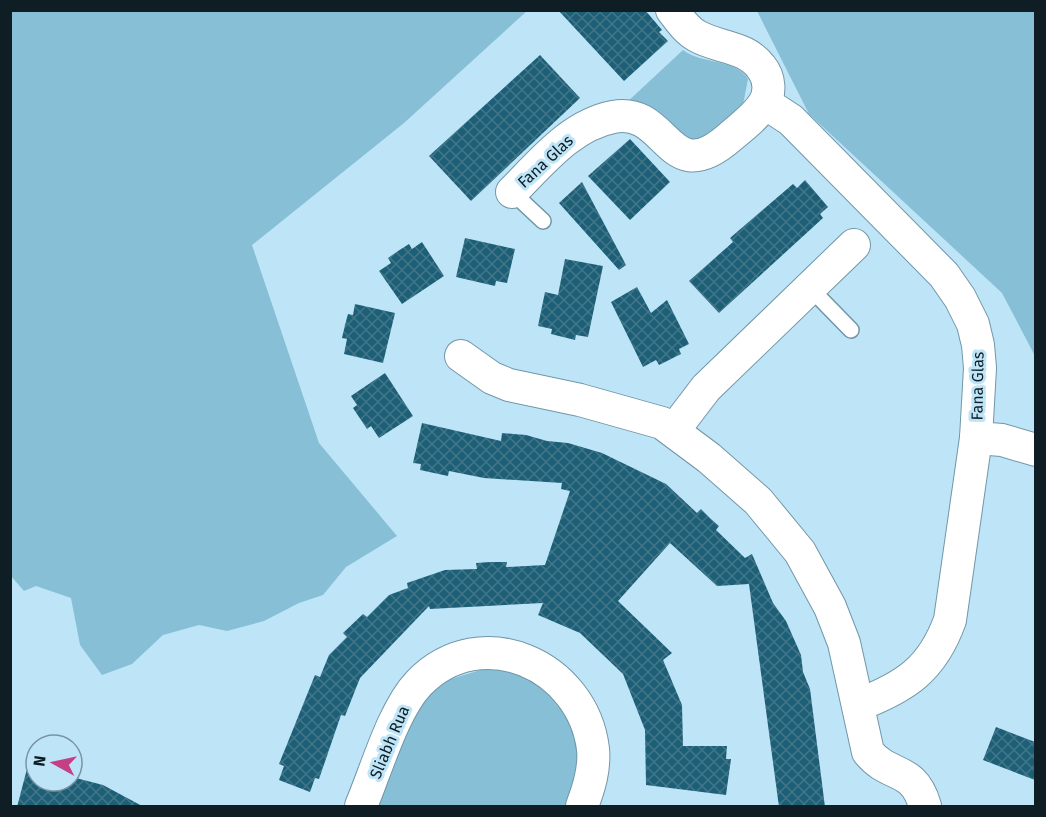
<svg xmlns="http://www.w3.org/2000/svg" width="1046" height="817" font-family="'Fira Sans',sans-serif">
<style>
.grass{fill:#87bfd7}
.building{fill:url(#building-cross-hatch)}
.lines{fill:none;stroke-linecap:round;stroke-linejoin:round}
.service-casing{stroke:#7196a7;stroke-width:18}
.minor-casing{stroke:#7196a7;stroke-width:34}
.service{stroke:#fff;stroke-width:15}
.minor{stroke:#fff;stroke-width:32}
.labels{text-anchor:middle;stroke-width:6;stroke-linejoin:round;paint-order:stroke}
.street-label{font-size:16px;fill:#0f1d24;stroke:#bee5f7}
</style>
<defs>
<pattern id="building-cross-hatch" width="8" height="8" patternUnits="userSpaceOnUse" patternTransform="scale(1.5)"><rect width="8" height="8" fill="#1c5f77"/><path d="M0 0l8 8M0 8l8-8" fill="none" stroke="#437688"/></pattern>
</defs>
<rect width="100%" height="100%" fill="#bee5f7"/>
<g class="grass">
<polygon points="10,11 527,11 404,123 252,245 319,443 397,536 346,567 323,595 299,603 264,621 227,631 199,625 163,635 132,664 102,675 80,645 71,598 36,586 24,591 11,576"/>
<polygon points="757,11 1035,11 1035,356 1002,293 809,114"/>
<path d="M683,50C701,64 736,59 748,79L742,110L698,144L625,104Z"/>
<polygon points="484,669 502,669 532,678 570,716 580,760 569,806 374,806 415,708 444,681"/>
</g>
<g class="building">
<polygon points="558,10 645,10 662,30 659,32 668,41 624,81"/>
<polygon points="540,55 580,98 471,201 429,156"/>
<polygon points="630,139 670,182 630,220 588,176"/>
<polygon points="805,180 828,207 820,214 823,218 719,313 689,281 733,242 730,238 793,184 797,188"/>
<polygon points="582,182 626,265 619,270 559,203"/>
<polygon points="465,238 515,249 507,283 496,281 495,286 456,277"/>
<polygon points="422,242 444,276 402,304 379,271 391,263 388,258 398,251 409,244 412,249"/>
<polygon points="565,259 603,266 588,337 576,335 575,340 551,334 552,329 538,326 545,292 558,295"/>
<polygon points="637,287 651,313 667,300 689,344 679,349 681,354 659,365 656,360 643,367 611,302"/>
<polygon points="355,304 395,313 383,363 344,354 347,339 342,338 345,325 348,314 353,315"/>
<polygon points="385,373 413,416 379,438 371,426 367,429 353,408 357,405 351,396"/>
<polygon points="422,423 501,441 502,433 526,435 547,441 568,443 602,453 666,484 697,513 701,509 711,519 719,526 716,530 745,558 752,554 773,603 786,621 801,655 803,672 810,689 825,807 779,807 749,584 717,586 670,543 618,601 672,653 663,660 682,705 683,746 727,746 726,759 731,759 726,795 646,785 645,730 623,674 580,633 538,615 543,603 430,609 429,606 360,678 345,716 341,715 319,779 315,778 310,792 279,780 284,766 279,764 315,675 320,677 329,655 347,637 343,633 363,614 367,617 389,595 408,588 407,583 445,570 477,569 476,563 490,562 507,562 506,567 545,565 570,491 561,489 562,483 484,478 449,471 448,476 420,470 421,464 413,463"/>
<polygon points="996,727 1035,742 1035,780 983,760"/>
<polygon points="28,765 36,767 36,781 72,781 72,777 103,785 144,807 17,807"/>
</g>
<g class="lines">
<g class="service-casing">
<g id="service">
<polyline points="512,192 543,221"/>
<polyline points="809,287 851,330"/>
</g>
</g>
<g class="minor-casing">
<g id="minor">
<path d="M765,103L791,120L944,275L960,298L973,324L978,345L980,368L976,438L950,620C932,670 905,687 858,705"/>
<path d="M512,192C541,163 571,125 613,117C669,106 667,192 730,137C742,127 755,117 763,105C771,94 770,78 761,67C746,46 718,48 697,36C686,30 679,19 672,10"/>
<path d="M461,356L492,378L509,385L580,400L662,423L709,458L758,501L800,552L830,607L844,643L868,752C890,779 913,765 925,806"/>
<polyline points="674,430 706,388 854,245"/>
<polyline points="976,438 1002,440 1036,450"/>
<path d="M361,806C376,771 393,710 419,683C481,619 583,665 593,749C595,769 589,788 582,806"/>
</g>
</g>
<use href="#service" class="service"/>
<use href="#minor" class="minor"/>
</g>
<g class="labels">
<g class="street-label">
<text transform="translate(545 161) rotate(-43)" y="6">Fana Glas</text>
<text transform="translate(977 386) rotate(-89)" y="6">Fana Glas</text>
<text transform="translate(389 742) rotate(-67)" y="6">Sliabh Rua</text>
</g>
</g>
<rect width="1046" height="817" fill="none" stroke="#0f1d24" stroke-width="24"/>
<g transform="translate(54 763) rotate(278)"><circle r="28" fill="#bee5f7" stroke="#7895a3" stroke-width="1.5"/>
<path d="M0-4.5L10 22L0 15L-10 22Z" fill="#c34087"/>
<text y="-9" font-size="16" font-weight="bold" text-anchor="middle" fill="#0f1d24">N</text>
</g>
</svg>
